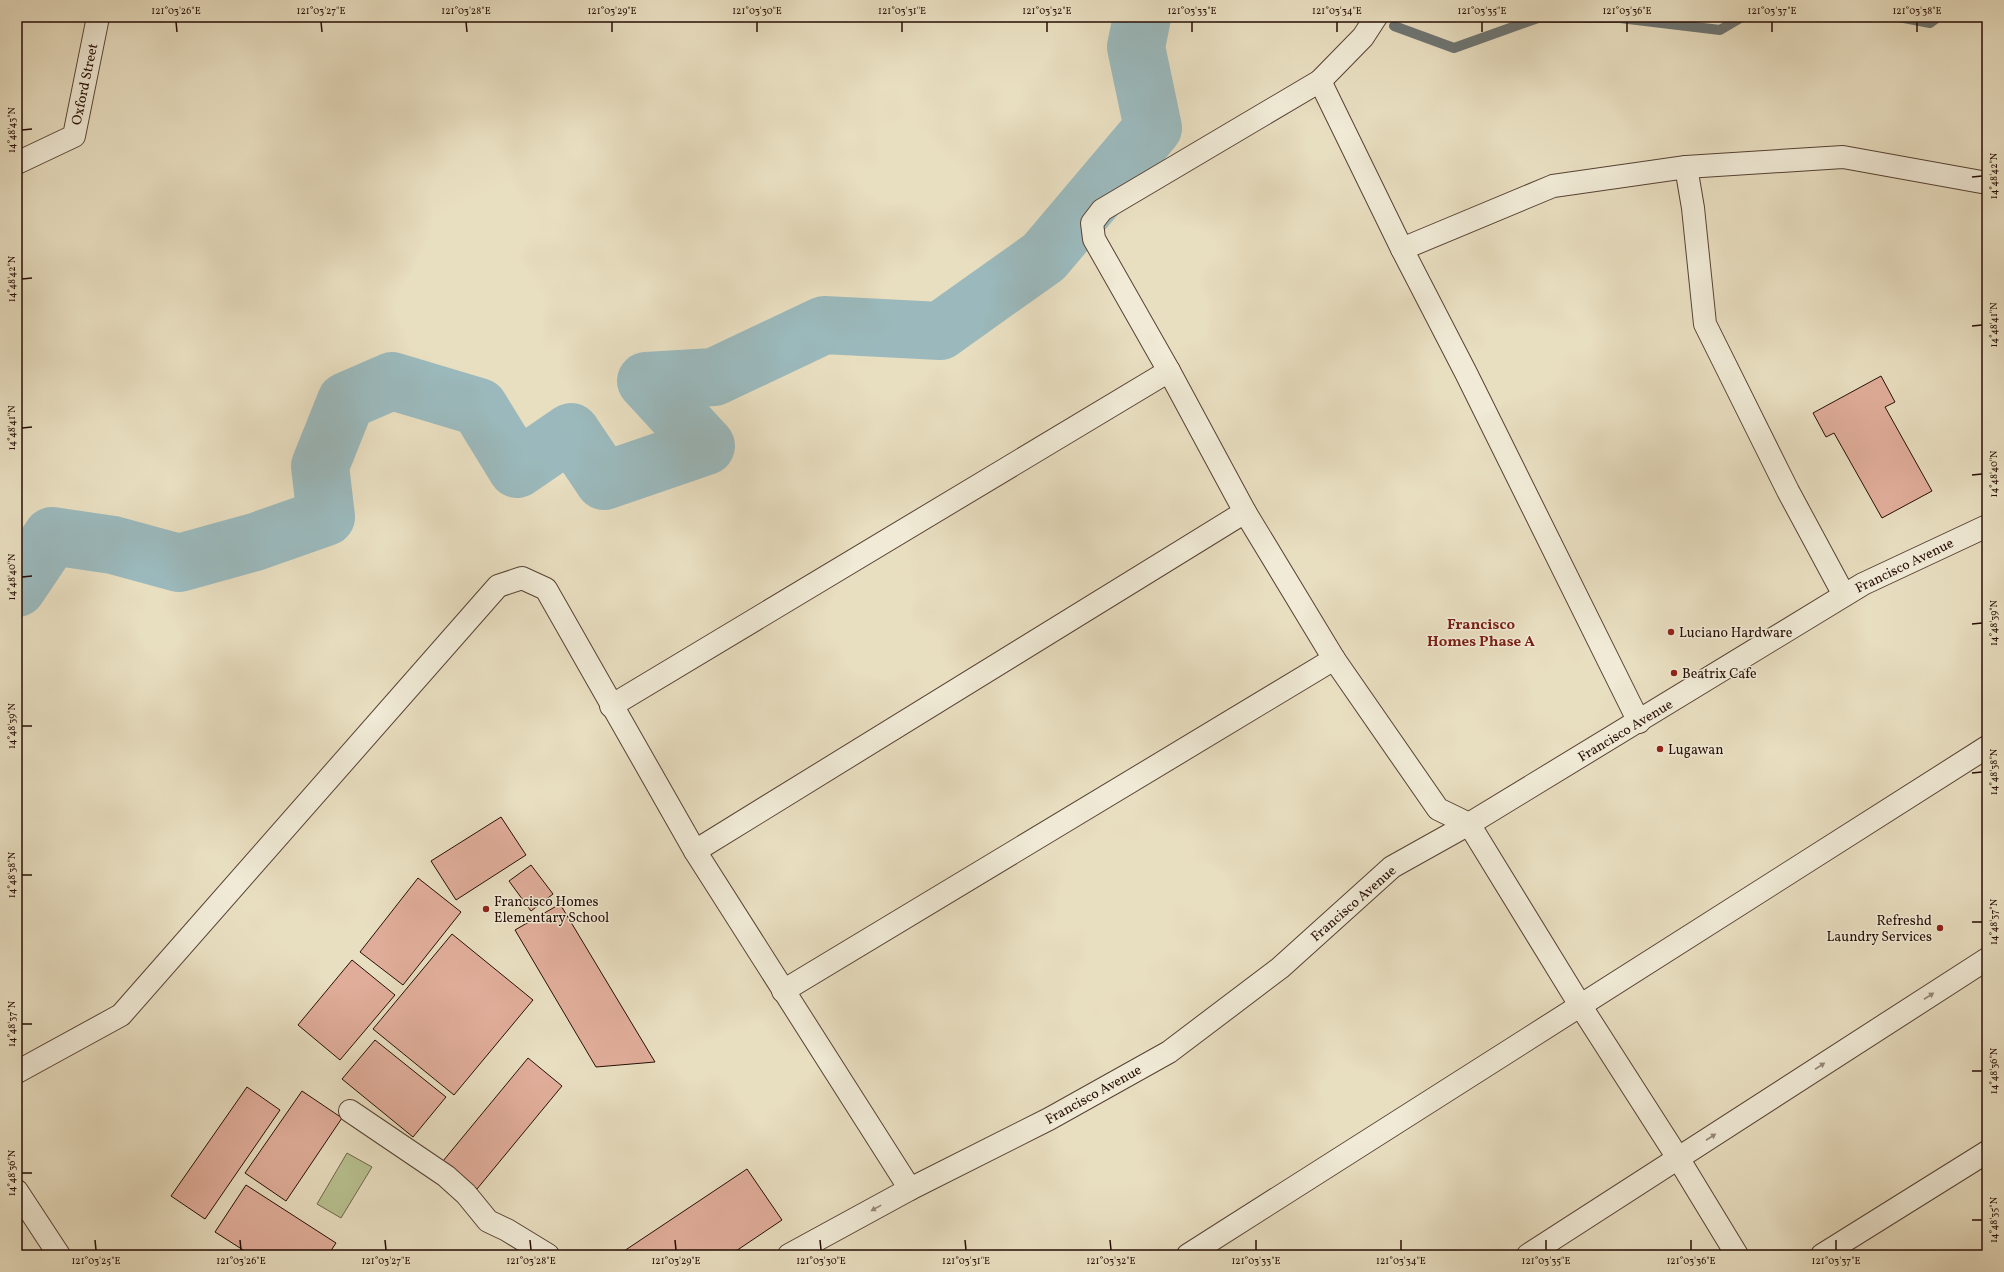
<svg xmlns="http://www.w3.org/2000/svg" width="2004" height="1272" font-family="Vollkorn,serif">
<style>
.green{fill:#b8c191;stroke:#70684b}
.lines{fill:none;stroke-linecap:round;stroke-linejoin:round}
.stream{stroke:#6d7573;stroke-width:10}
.river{stroke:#9bb9bc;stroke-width:58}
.building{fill:#e0ad9a;stroke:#270e05}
.minor-casing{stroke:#574234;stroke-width:24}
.minor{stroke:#f0ead6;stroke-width:22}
.oneway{fill:#968778}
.ticks{fill:none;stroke:#270e05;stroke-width:1.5}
.poi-dot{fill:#8f2418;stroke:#f0ead6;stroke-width:1.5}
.labels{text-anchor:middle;stroke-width:3;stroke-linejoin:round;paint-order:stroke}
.street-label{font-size:14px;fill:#270e05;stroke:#f0ead6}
.poi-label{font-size:14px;fill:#270e05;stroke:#f0ead6;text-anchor:start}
.neighbourhood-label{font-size:15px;font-weight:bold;fill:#7a1f14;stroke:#f0ead6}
.neatline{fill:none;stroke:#270e05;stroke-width:1.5}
.ticks-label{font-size:10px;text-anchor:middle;fill:#270e05}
</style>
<rect width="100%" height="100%" fill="#e8dec0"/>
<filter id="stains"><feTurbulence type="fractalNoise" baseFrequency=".005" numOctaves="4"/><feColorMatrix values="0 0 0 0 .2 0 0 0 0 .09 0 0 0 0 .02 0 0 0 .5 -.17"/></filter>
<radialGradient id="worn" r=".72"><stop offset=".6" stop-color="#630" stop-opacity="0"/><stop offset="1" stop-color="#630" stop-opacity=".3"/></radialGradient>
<polygon class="green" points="347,1153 372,1167 341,1218 317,1204"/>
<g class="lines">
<g class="stream">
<polyline points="1899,17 1930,23 1938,17"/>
<polyline points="1394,26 1454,48 1538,18 1620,18 1720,30 1742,17"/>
</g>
<polyline class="river" points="17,588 52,536 113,545 179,563 255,542 326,517 320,466 346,401 392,381 479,407 517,469 571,432 604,481 706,446 646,381 714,377 824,325 940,331 1044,257 1153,128 1136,47 1142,17"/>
</g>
<g class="building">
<polygon points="1881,376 1895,402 1885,407 1932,491 1882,518 1834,433 1826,437 1813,413"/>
<polygon points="501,817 526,855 456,900 431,861"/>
<polygon points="531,865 553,894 531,911 509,881"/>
<polygon points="418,878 461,912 403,985 360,952"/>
<polygon points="560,904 655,1062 596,1067 515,930"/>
<polygon points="452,934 533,1000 454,1095 373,1029"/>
<polygon points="352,960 395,995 340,1060 298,1025"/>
<polygon points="375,1040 446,1097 413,1137 342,1079"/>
<polygon points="528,1058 562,1086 477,1189 443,1161"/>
<polygon points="247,1087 280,1110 205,1219 171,1196"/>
<polygon points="302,1091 342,1118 286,1201 245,1173"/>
<polygon points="747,1169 782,1220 730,1255 618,1255"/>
<polygon points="246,1185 336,1243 328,1255 251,1255 215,1232"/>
</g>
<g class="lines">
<g class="minor-casing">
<g id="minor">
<polyline points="1376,17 1363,37 1320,81 1102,210 1092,223 1094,239 1169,371 1245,512 1334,659 1438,809 1469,824 1580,1005 1678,1158 1737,1255"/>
<polyline points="1320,81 1402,249 1466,373 1639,722"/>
<polyline points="17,163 74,136 98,17"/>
<polyline points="1686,167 1693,208 1705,324 1788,491 1844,595"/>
<polyline points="1402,249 1553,186 1686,167 1843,157 1987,183"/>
<polyline points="611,706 1169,371"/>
<polyline points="695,851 1245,512"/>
<polyline points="783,991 1334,659"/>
<polyline points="17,1072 121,1015 498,586 522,578 546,589 695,851 910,1189"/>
<polyline points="350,1111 446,1176 466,1194 488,1221 507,1230 548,1255"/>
<polyline points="17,1191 59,1255"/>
<polyline points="789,1255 910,1189 1049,1119 1169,1052 1280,968 1392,867 1469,824 1863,584 1987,526"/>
<polyline points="1188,1255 1987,747"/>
<polyline points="1528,1255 1987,959"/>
<polyline points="1822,1255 1987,1152"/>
</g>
</g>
<use href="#minor" class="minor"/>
</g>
<defs><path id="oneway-solid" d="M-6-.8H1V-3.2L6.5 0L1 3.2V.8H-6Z"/></defs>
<g class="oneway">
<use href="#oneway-solid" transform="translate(1929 996) rotate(-33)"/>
<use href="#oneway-solid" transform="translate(1820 1066) rotate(-33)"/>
<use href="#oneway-solid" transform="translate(1711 1137) rotate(-33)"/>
<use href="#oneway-solid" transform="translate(876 1208) rotate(151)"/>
</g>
<path class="ticks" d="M176,22L177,32M321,22L322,32M466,22L467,32M612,22V32M757,22V32M902,22V32M1047,22V32M1192,22V32M1337,22V32M1482,22V32M1627,22V32M1772,22V32M1917,22V32M22,130L32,129M1972,177L1982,176M22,279L32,278M1972,326L1982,325M22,428L32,427M1972,475L1982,474M22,577L32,576M1972,624L1982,623M22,726H32M1972,773L1982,772M22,875H32M1972,922H1982M22,1024H32M1972,1071H1982M22,1173H32M1972,1220H1982M95,1240L96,1250M240,1240L241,1250M385,1240L386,1250M530,1240L531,1250M675,1240L676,1250M820,1240L821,1250M965,1240L966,1250M1110,1240L1111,1250M1256,1240V1250M1401,1240V1250M1546,1240V1250M1691,1240V1250M1836,1240V1250"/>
<g class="poi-dot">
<circle cx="1671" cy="632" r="4"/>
<circle cx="1674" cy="673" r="4"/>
<circle cx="1660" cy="749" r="4"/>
<circle cx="486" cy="909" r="4"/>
<circle cx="1940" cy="928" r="4"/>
</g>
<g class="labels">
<g class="street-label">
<text transform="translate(84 84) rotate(-78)" y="5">Oxford Street</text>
<text transform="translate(1904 565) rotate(-26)" y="5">Francisco Avenue</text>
<text transform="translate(1625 730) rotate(-31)" y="5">Francisco Avenue</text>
<text transform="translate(1353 903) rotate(-41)" y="5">Francisco Avenue</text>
<text transform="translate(1093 1094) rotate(-29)" y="5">Francisco Avenue</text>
</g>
<g class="poi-label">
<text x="1679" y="637">Luciano Hardware</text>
<text x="1682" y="678">Beatrix Cafe</text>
<text x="1668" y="754">Lugawan</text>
<text x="494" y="906">Francisco Homes<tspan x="494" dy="16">Elementary School</tspan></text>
<text x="1932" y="925" text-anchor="end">Refreshd<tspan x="1932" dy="16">Laundry Services</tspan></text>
</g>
<g class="neighbourhood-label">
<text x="1481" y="629">Francisco<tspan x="1481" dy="17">Homes Phase A</tspan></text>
</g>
</g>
<rect width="2004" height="1272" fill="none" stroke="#e8dec0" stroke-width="44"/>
<rect x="22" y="22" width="1960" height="1228" class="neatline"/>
<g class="ticks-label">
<text x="176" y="14">121°03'26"E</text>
<text x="321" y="14">121°03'27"E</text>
<text x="466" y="14">121°03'28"E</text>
<text x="612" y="14">121°03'29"E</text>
<text x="757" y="14">121°03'30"E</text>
<text x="902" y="14">121°03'31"E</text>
<text x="1047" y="14">121°03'32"E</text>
<text x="1192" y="14">121°03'33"E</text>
<text x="1337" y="14">121°03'34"E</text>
<text x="1482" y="14">121°03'35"E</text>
<text x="1627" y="14">121°03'36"E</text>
<text x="1772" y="14">121°03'37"E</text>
<text x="1917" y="14">121°03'38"E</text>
<text transform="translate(11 130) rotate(-90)" y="4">14°48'43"N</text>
<text transform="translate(1993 176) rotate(-90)" y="4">14°48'42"N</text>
<text transform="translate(11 279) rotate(-90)" y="4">14°48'42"N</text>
<text transform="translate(1993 325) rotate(-90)" y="4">14°48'41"N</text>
<text transform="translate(11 428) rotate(-90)" y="4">14°48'41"N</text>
<text transform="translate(1993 474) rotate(-90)" y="4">14°48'40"N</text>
<text transform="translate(11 577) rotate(-90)" y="4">14°48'40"N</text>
<text transform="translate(1993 623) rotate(-90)" y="4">14°48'39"N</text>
<text transform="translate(11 726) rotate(-90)" y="4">14°48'39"N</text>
<text transform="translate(1993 772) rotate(-90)" y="4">14°48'38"N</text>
<text transform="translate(11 875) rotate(-90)" y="4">14°48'38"N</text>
<text transform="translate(1993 922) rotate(-90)" y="4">14°48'37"N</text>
<text transform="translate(11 1024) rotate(-90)" y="4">14°48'37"N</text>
<text transform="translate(1993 1071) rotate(-90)" y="4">14°48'36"N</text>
<text transform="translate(11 1173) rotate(-90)" y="4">14°48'36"N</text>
<text transform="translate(1993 1220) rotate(-90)" y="4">14°48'35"N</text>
<text x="96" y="1264">121°03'25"E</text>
<text x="241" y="1264">121°03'26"E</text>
<text x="386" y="1264">121°03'27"E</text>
<text x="531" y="1264">121°03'28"E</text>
<text x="676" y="1264">121°03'29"E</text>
<text x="821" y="1264">121°03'30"E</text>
<text x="966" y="1264">121°03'31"E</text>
<text x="1111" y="1264">121°03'32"E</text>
<text x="1256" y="1264">121°03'33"E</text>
<text x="1401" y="1264">121°03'34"E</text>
<text x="1546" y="1264">121°03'35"E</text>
<text x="1691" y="1264">121°03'36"E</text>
<text x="1836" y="1264">121°03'37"E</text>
</g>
<rect width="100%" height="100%" filter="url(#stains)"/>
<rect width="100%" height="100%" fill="url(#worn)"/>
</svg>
